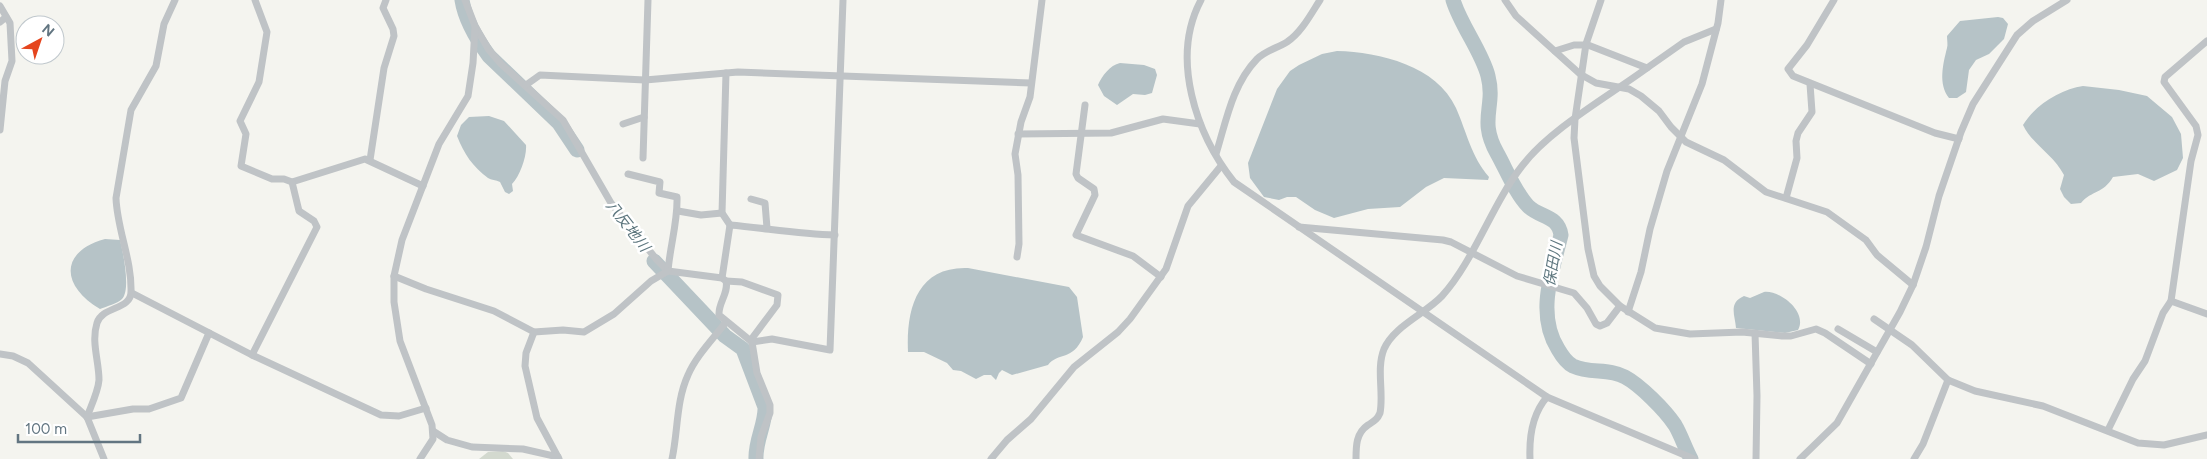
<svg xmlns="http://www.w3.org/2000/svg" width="2207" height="459" font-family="Figtree,'Noto Sans JP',sans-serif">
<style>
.green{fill:#d3d9cf}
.water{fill:#b6c3c7}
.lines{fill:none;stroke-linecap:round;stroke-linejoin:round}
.river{stroke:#b6c3c7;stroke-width:15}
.street{stroke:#bfc3c6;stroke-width:7}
.labels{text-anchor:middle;stroke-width:5;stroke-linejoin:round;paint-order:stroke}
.water-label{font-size:15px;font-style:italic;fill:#5e777f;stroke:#fff}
</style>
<rect width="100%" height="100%" fill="#f4f4ef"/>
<polygon class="green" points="503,451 508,453 513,459 479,459 488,452"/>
<g class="water">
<path d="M1998,17L2003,18L2008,24L2004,39L1989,54L1976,60L1969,70L1966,92L1957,98H1949C1938,84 1943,64 1947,48C1948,45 1947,40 1947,36L1960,21Z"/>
<path d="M1337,51C1380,52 1437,66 1456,108C1467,133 1471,156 1489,177L1488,180L1444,178L1426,187L1400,207L1368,209L1334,218L1315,210L1296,197H1287L1279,200L1264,197L1250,178L1248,163L1277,89L1290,71L1299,65L1322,54Z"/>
<path d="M1120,63L1144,65L1155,69L1157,75L1152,93L1145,95L1133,94L1117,105L1104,96L1098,85C1102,76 1110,65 1120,63Z"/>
<path d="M2083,86L2119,90L2147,96L2172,117L2181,134L2183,158L2177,170L2154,181L2138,174L2113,177C2103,194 2092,190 2081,203L2071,204L2064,197L2060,189L2064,175C2053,154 2032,144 2023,125C2035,105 2061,89 2083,86Z"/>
<path d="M489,116L504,121L526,145C527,156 520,176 512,184L513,191L509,194L505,192L500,182C496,180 491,180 488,178C473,167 464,154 457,136L461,125L469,117Z"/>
<path d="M105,239L120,240C123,252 131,290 122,299C117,304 107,306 100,309C62,287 58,252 105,239Z"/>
<path d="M968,268L1069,287L1077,297L1083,337C1073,361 1058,352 1048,365L1012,375L1002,370L999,373L996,380L991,375H984L976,379L961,371L953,370L947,363L924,352H908C906,309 917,266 968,268Z"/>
<path d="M1764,292C1780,290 1808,312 1798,330L1785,333L1736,328C1735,315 1728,303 1744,296L1750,298Z"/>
</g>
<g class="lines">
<g class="river">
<path d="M462,0C465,19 478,41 489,56L559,123L577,150"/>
<path d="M1453,0C1461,26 1482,52 1488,76C1496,107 1478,119 1497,153C1506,169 1516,194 1528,206C1540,218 1558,215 1561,235C1552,272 1536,314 1558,349C1562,356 1567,363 1573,366C1590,374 1609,368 1625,377C1640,385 1665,410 1675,425C1681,435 1685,448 1691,459"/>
<path d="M654,261L725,336L743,349L765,407C766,423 755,441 756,459"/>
</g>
<g class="street">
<path d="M465,0L475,26L489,50L501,64L563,120L611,203L657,260L668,271L722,278L726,281C729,293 718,303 719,315L752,342L757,373L770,405V413L761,437L759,459"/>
<path d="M1201,0C1170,58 1196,134 1234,182L1547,397L1694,459"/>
<polyline points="1505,0 1516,16 1580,74 1596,83 1629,89 1641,96 1659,111 1671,127 1686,142 1724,160 1766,192 1827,212 1866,240 1877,255 1913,285"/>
<polyline points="1601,0 1586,44 1575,119 1574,138 1588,249 1594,276 1600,286 1620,306 1655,328 1690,334 1742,332 1782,336 1791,336 1816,329 1825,333 1871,364"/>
<polyline points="1834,0 1807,45 1788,69 1793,76 1935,133 1959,139"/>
<polyline points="0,6 10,23 12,61 5,81 0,130"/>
<polyline points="0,22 6,17"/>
<polyline points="1555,51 1574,45 1588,45 1647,68 1684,42 1716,29"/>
<polyline points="526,85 540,75 645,80 738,72 1031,83"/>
<polyline points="1085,105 1076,174 1078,178 1094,189 1095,195 1076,235 1133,256 1161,277"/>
<polyline points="623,124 644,117"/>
<polyline points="1018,134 1111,133 1163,119 1200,124"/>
<path d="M1216,154C1226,122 1232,85 1257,59C1265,51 1277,48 1287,42C1301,33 1311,14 1320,0"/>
<polyline points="643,158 648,0"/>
<polyline points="370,160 384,68 394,36 393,29 383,8 386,0"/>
<path d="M628,174L660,182L659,193L677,197C678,221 670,246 668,271"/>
<polyline points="292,182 365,159 423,186"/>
<polyline points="1786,198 1797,158 1796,141 1798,133 1812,112 1810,84"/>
<polyline points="751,199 765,203 767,228"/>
<polyline points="678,211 701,215 722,213"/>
<path d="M730,225C765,228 799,234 835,235"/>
<polyline points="1299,227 1443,240 1451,242 1517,276 1574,293 1587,308 1596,324 1600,326 1607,323 1620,306"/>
<polyline points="1017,257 1019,244 1018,175 1015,154 1021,122 1030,97 1042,0"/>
<polyline points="394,276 426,289 494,311 534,332 563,330 584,332 614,314 651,281 668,271"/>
<polyline points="722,278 730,225 722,213 726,73"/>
<polyline points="726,281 742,282 778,295 777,305 753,337 752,342"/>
<polyline points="132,293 252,355 381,415 399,416 426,408"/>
<polyline points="2171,301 2207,314"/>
<polyline points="1628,312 1641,272 1650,229 1667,171 1702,84 1718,23 1721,0"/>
<polyline points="1874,319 1912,345 1948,380 1975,391 2043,406 2138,443 2164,445 2207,435"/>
<polyline points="1838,329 1877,352"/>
<polyline points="534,332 526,353 525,366 537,418 559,459"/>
<polyline points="1755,333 1757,396 1756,459"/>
<polyline points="752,342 772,339 830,350 843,0"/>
<polyline points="0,354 13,356 28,363 87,417 104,459"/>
<polyline points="252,355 317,227 314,221 299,211 292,182 284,179 272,179 241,166 246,134 240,121 259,82 267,32 255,0"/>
<path d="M87,417C91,406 98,392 99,380C99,361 91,342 97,323C102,306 131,310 131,292C132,260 117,229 116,198L131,110L156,66L164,24L175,0"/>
<polyline points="87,417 133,409 149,409 181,398 209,333"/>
<polyline points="2108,430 2133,379 2145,361 2163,313 2171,301 2191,161 2198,135 2196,126 2164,82 2165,77 2207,41"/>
<polyline points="433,431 447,440 472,447 523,449 558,457"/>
<polyline points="420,459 433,439 432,425 400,341 394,302 394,276 402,240 439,144 468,96 473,63 475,27"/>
<path d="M672,459C678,432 676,401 688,375C696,356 713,339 726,322"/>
<polyline points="991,459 1007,440 1031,419 1074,367 1118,332 1130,319 1166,269 1188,206 1221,166"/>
<path d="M1356,459C1356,446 1356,433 1368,425C1374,421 1377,420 1380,413C1384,393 1376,369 1384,349C1394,326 1425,314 1442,296C1474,261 1492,204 1522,166C1550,129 1609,96 1647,68"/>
<path d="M1530,459C1529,436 1532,414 1547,397"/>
<polyline points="1800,459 1837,423 1900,312 1913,285 1926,247 1939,196 1961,132 1973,104 2017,35 2033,21 2067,0"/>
<polyline points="1914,459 1923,444 1948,380"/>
</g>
</g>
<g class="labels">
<g class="water-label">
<text transform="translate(628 226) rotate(52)" y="5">八反地川</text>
<text transform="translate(1553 264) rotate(-80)" y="5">保田川</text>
</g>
</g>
<g transform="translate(40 40) rotate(40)"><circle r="24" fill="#ffffff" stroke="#c0c8cd"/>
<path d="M0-4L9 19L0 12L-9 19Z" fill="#e5451e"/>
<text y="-8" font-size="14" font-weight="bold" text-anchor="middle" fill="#627581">N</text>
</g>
<path d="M18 434v8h122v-8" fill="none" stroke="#627581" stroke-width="2.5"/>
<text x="25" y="434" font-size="15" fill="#627581" stroke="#ffffff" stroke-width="4" paint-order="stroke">100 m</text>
</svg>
